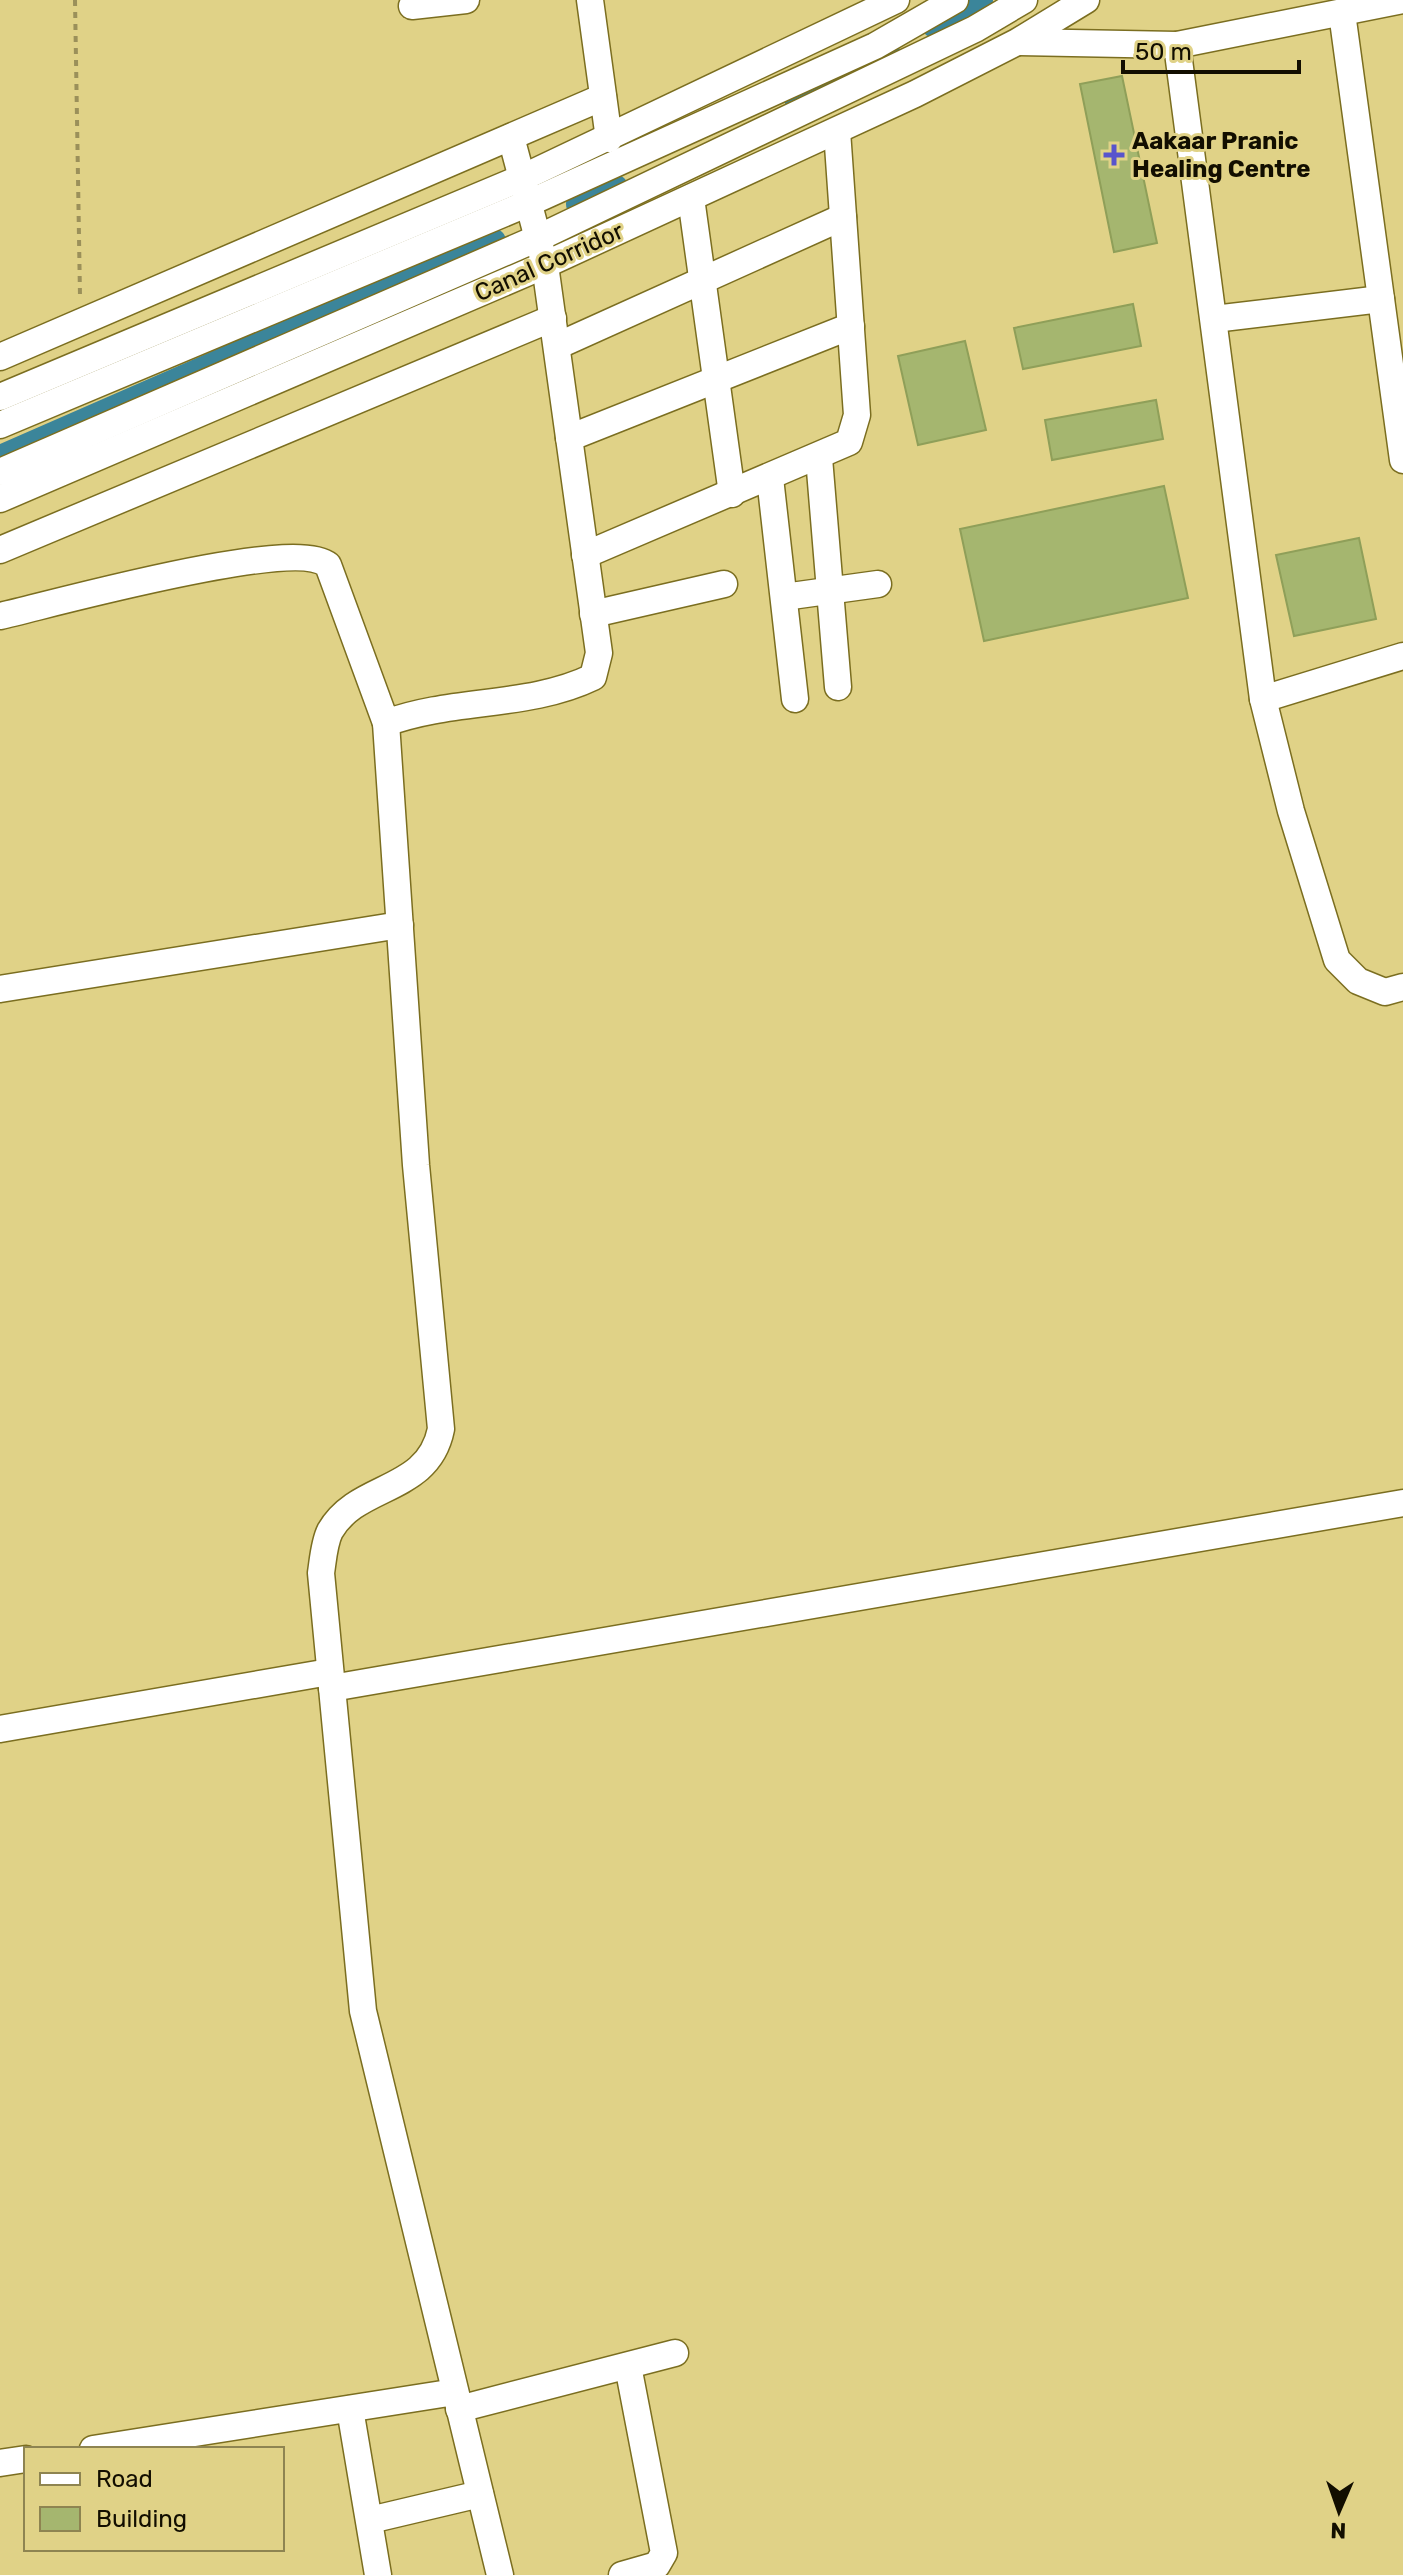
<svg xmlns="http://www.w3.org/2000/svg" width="1403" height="2575" font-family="Rubik,sans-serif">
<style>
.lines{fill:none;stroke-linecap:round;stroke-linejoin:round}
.canal{stroke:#3b859a;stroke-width:24}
.building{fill:#a5b66f;stroke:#8f9f59;stroke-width:2}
.minor-casing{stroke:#7b6e20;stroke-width:29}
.path{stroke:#9b905a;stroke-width:4;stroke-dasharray:6 6;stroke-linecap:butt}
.minor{stroke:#fff;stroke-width:26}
.poi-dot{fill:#5854cc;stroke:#e0d287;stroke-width:3}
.labels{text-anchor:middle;stroke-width:6;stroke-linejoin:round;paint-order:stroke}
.poi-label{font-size:24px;font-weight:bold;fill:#120e00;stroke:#e0d287;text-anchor:start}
.street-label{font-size:24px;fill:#120e00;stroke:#e0d287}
</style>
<rect width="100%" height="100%" fill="#e0d287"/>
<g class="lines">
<g class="canal">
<polyline points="934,26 981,0"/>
<polyline points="797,102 888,52"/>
<polyline points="578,204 616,187"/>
<polyline points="0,457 494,241"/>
</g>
</g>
<g class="building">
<polygon points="1122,76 1157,243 1114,252 1080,84"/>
<polygon points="1133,304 1141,346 1023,369 1014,328"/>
<polygon points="965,341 986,430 918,445 898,356"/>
<polygon points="1156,400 1163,439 1052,460 1045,420"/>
<polygon points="1164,486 1188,598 984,641 960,529"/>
<polygon points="1359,538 1376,619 1294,636 1276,555"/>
</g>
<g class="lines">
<g class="minor-casing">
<g id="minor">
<polyline points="590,0 609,139"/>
<polyline points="412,6 466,0"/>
<polyline points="1342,13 1403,460"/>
<polyline points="1019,42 1177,45 1403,0"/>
<polyline points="1177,45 1263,699 1291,811 1337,960 1358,981 1385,992 1403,987"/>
<polyline points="691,198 732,494"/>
<polyline points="1214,319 1381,299"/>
<polyline points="557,346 843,217"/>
<polyline points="0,357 603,97"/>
<polyline points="0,397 524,177 896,0"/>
<polyline points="0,425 531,202 875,46 955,0"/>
<polyline points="569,438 851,326"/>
<polyline points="819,458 838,687"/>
<polyline points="0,472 538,238 975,29 1024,0"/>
<polyline points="770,478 795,699"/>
<polyline points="0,499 538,268 915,94 1017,42 1086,0"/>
<polyline points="0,550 553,318"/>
<polyline points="585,555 849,442 857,415 837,131"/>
<polyline points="784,597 878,584"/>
<polyline points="593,614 724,584"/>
<path d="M0,616C53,604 294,536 328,565L386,723C453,698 529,708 593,677L599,653L545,265L511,137"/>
<polyline points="1263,699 1403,656"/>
<path d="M386,723L416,1165L441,1429C428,1494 358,1482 330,1531C324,1543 323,1560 321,1573L363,2011L500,2575"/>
<polyline points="0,989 400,925"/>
<polyline points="332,1688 1403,1503"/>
<polyline points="0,1729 329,1672"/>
<polyline points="350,2409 378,2575"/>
<polyline points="459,2409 675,2353"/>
<polyline points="93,2449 455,2392"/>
<polyline points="0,2463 26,2459"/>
<polyline points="370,2520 480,2494"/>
<polyline points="622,2575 657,2565 664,2553 628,2366"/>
</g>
</g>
<polyline class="path" points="75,0 80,296"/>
<use href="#minor" class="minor"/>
</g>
<path class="poi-dot" d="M1110 143h8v8h8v8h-8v8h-8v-8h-8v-8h8z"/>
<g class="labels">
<g class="poi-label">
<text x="1132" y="149">Aakaar Pranic<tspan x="1132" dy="28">Healing Centre</tspan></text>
</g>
<g class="street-label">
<text transform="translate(549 262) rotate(-24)" y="8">Canal Corridor</text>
</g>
</g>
<rect x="24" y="2447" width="260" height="104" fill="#e0d287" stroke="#8e8451" stroke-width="2"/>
<rect x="40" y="2473" width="40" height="12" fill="#ffffff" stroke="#8e8451" stroke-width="2"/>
<text x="96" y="2487" font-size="24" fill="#120e00">Road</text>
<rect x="40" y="2507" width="40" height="24" fill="#a5b66f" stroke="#8e8451" stroke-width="2"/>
<text x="96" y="2527" font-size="24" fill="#120e00">Building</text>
<g transform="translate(1339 2511) rotate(182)" stroke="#e0d287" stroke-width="6" paint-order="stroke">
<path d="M0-6L14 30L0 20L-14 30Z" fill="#120e00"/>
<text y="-12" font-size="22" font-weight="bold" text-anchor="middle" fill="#120e00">N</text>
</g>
<path d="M1123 60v12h176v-12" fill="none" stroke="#120e00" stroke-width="4"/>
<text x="1135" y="60" font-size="24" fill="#120e00" stroke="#e0d287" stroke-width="6" paint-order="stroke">50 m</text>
</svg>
